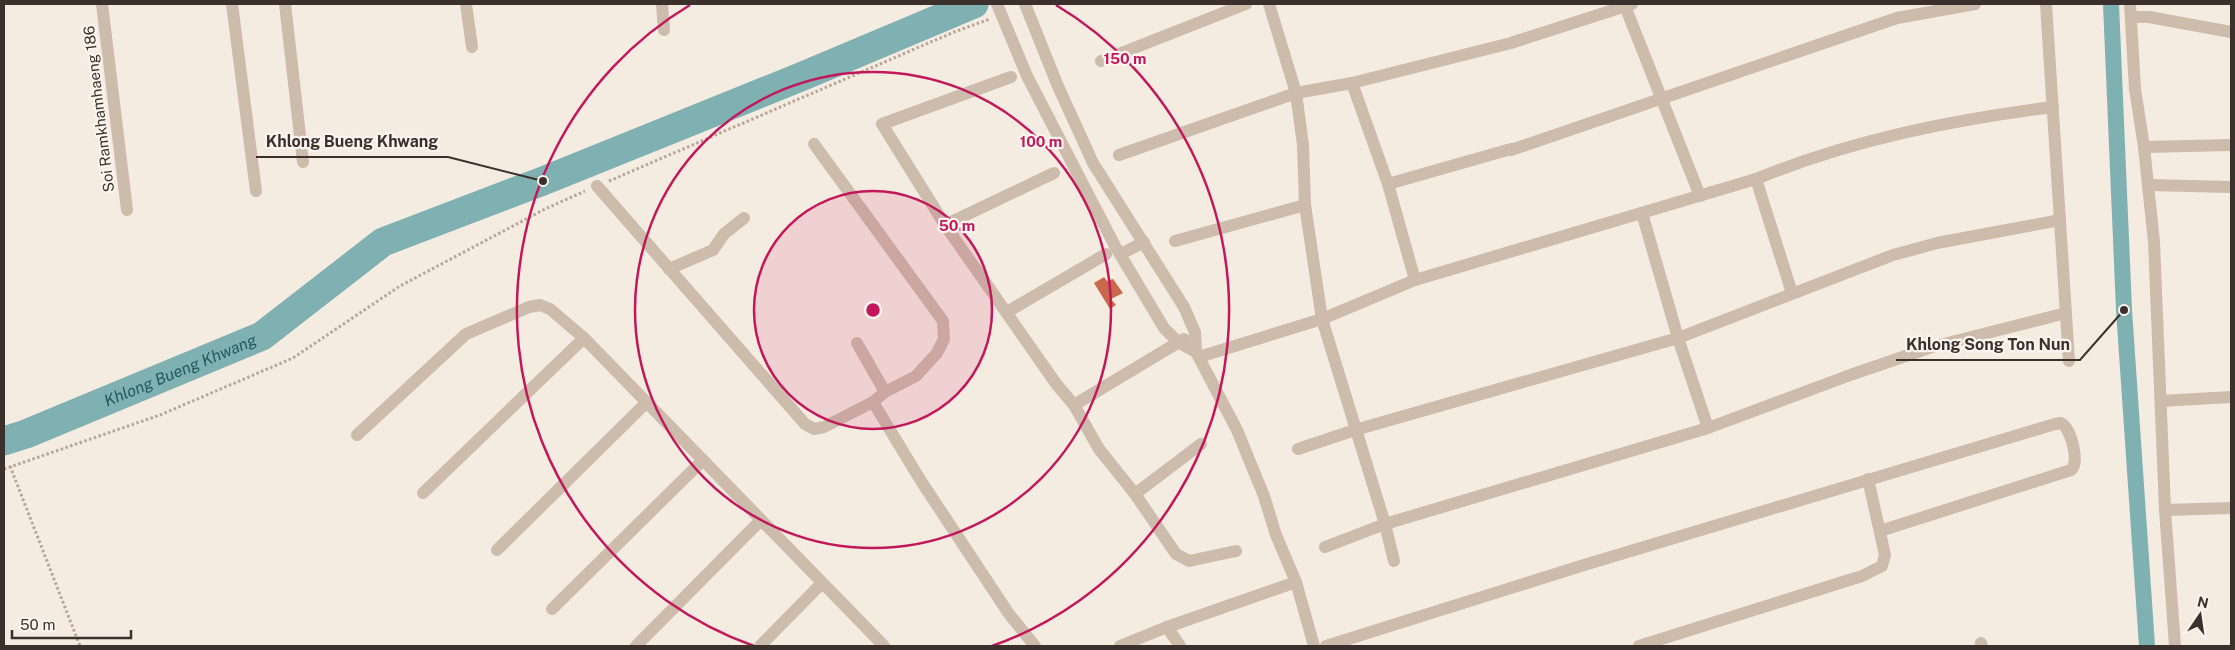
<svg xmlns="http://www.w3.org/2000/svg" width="2235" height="650" font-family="'Public Sans',sans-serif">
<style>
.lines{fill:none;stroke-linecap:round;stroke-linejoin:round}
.canal{stroke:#7fb0b2;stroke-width:16}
.river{stroke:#7fb0b2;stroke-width:29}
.building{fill:#c8694b}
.path{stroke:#b9a596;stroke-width:3;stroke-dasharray:2.5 2.5;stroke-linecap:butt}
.minor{stroke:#cdbbac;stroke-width:12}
.ring{fill:none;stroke:#c2185b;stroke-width:2.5}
.labels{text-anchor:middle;stroke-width:4.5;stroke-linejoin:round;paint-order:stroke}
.street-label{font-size:15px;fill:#3b302b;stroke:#fbf5ee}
.water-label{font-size:16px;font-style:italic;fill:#1f5a5e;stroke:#fbf5ee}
.centre{fill:#c2185b;stroke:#fbf5ee;stroke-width:2.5}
.ring-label{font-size:15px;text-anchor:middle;font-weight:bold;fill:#c2185b;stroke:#fbf5ee;stroke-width:4.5;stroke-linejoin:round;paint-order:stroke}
.leader{fill:none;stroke:#3b302b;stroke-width:2}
.callout-dot{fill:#3b302b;stroke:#fbf5ee;stroke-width:2}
.callout-label{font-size:16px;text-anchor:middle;font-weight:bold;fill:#3b302b;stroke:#fbf5ee;stroke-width:4.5;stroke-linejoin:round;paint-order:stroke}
</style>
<rect width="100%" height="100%" fill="#f4ebe1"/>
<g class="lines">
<polyline class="canal" points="2111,4 2124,310 2147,646"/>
<path class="river" id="s1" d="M4,441L26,434L262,336L383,242L543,181L803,76L974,4"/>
</g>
<polygon class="building" points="1104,277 1107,281 1113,279 1123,293 1111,299 1116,305 1110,309 1094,283"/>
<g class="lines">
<g class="path">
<polyline points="609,181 954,32 990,19"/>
<polyline points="10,466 80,646"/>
<polyline points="4,469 160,415 293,358 400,286 545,209 585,191"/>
</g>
<g class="minor">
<polyline points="102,4 127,210"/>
<polyline points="232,4 256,191"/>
<polyline points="285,4 303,162"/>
<polyline points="466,4 472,47"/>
<polyline points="662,4 664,30"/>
<polyline points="997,4 1027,76 1115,246 1164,328 1178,342 1196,352"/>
<polyline points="1025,4 1057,84 1093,163 1184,307 1195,332 1196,352 1237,430 1264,496 1276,535 1296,582 1314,646"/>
<polyline points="1269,4 1296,93 1303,145 1305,205 1322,319 1385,524 1325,547"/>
<polyline points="2046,4 2069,361"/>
<polyline points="2130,4 2135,89 2144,147 2154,242 2165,510 2175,646"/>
<polyline points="1625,6 1700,196"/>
<polyline points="2131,17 2149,17 2231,32"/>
<polyline points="1101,61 1246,4"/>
<polyline points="1011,77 882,124 945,225 1057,385 1074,405 1099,449 1135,494 1176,554 1189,561 1236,551"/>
<polyline points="1352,83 1388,184 1415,280"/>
<polyline points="2144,147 2231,145"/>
<polyline points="1511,150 1897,18 1975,4"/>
<polyline points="1119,155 1296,93 1352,83 1511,43 1632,4"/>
<polyline points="1756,179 1792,293"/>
<polyline points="1388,184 1511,149"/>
<polyline points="2149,185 2231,187"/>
<polyline points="597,186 805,424 814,429 824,427 873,402 885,392 916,376 937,353 944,339 943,321 814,144"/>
<polyline points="1642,213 1678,338 1708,428"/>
<polyline points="945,225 1054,173"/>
<polyline points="1175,241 1305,205"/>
<polyline points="1121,254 1144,242"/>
<polyline points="669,269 713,250 724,234 744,218"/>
<polyline points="1007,312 1106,254"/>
<polyline points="857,343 885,392"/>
<path d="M1199,357L1322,319L1415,280L1756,179C1851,140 1951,120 2053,107"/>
<polyline points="2161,401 2231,397"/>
<polyline points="873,402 921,481 1009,614 1035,646"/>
<polyline points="1074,405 1184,339"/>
<polyline points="357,435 466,334 529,307 540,305 550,309 584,338 884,646"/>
<polyline points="1298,449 1355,430 1678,338 1893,255 1937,243 2060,220"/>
<polyline points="423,493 584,338"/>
<polyline points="1135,494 1201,444"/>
<polyline points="2165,510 2231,508"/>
<polyline points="497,550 647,402"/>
<polyline points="1394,561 1385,524 1708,428 1853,374 1932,347 2066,313"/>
<polyline points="552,609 703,460"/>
<polyline points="1167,627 1180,646"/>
<polyline points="1981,643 1982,646"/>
<polyline points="636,646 761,520"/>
<polyline points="760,646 822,583"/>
<polyline points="1120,646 1167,627 1296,582"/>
<path d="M1326,646L1584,565L2055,424L2061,423C2071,428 2080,463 2071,470L1880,531"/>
<polyline points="1639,646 1862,576 1882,566 1885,555 1868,479"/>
</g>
</g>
<circle cx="873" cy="310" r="119" fill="#c2185b" fill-opacity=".12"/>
<g class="ring">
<circle cx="873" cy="310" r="119"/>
<circle cx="873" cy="310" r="238"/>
<path d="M754 646A356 356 0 0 1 690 5M1056 5A356 356 0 0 1 992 646"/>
</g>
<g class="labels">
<g class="street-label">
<text transform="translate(99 109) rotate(-97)" y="5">Soi Ramkhamhaeng 186</text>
</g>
<g class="water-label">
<text dy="6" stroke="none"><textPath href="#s1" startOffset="190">Khlong Bueng Khwang</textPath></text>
</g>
</g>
<circle cx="873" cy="310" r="8" class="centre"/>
<g class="ring-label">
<text x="1125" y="64">150 m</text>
<text x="1041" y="147">100 m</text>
<text x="957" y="231">50 m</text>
</g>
<path class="leader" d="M543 181L448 157H256M2124 310L2080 360H1896"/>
<g class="callout-dot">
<circle cx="543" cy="181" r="5"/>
<circle cx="2124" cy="310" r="5"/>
</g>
<g class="callout-label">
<text x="352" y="147">Khlong Bueng Khwang</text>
<text x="1988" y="350">Khlong Song Ton Nun</text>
</g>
<rect width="2235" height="650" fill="none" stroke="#3b302b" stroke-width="10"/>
<g transform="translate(2200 615) rotate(13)" stroke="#fbf5ee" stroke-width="4" paint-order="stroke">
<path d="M0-4L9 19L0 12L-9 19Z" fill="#3b302b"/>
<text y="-8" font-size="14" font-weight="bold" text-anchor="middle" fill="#3b302b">N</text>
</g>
<path d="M12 630v8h119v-8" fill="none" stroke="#3b302b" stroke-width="2.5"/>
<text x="20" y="630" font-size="15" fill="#3b302b" stroke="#fbf5ee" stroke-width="4" paint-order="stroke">50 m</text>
</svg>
